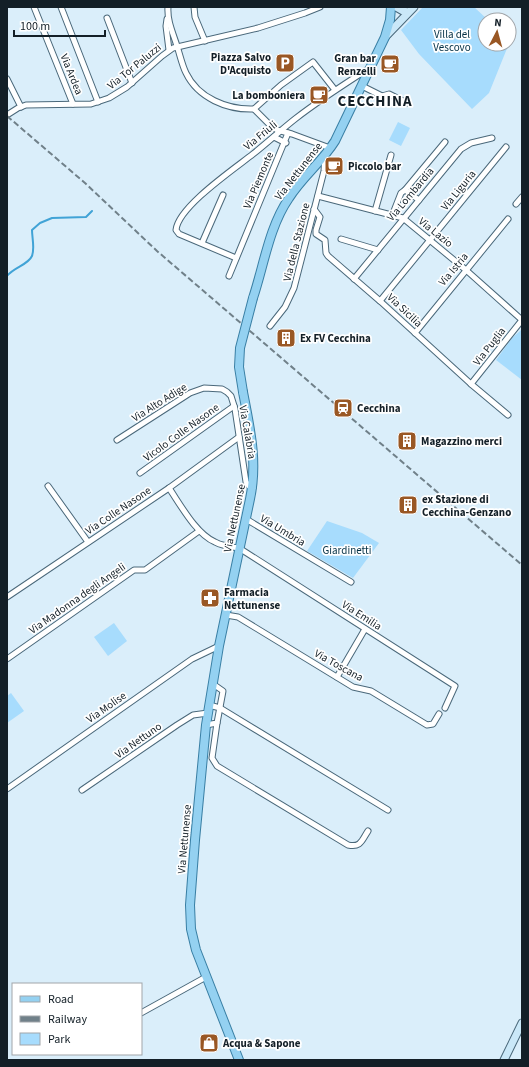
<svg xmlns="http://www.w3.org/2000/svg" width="529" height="1067" font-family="'Source Sans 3',sans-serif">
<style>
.green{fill:#a7dcfd}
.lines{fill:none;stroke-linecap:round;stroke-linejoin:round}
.stream{stroke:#41a3d6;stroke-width:2}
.street-casing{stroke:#4a687a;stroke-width:7}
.secondary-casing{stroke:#4a687a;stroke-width:9}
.primary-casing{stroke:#397fa4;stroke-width:10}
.street{stroke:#fff;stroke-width:5}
.secondary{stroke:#cae8f8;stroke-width:7}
.primary{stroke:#94d1f1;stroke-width:8}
.rail{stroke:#708089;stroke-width:2;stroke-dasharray:6 3;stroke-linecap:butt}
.primary-bridge-casing{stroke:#397fa4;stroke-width:10;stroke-linecap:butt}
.primary-bridge{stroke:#94d1f1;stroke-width:8}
.labels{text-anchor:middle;stroke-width:3.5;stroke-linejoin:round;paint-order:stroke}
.park-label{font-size:11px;fill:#022f44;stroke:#fff}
.poi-label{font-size:11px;font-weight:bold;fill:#131f27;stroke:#fff;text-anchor:start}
.street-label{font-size:11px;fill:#131f27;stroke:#fff}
.district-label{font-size:15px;font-weight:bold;letter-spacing:1px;fill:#131f27;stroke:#fff}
</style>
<rect width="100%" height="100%" fill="#daeefa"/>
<g class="green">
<polygon points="423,7 474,7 488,20 485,20 485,44 509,44 509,40 510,41 489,93 472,109 419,54 401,30"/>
<polygon points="398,122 410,128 401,146 389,140"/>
<polygon points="521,330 522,330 522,380 496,360 512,338"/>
<polygon points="327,521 362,533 379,543 353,578 307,551"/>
<polygon points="114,623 127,641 108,656 94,637"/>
<polygon points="11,693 24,711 7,723 7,696"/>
</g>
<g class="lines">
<path class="stream" d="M7,276C14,267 28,265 32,256C35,248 32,238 32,230L40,223L52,218L86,217L92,211"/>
<g class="street-casing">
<g id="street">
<polyline points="34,7 73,104"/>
<polyline points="61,7 98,102"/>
<path d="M168,7C167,21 173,33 177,46C180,55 182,65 186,73C198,98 227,110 254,109L271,126L277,130L292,134L330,148"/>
<polyline points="194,7 195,17 205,41"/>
<polyline points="107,18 132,83"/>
<polyline points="167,19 166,26 169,50"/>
<polyline points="7,79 21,107"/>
<polyline points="362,86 382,96 389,94 407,103"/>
<polyline points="254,109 281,85 313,62 335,90"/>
<polyline points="7,115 18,108 26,105 91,104 109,98 127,87 162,56 173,48 258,28 305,13 320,7"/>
<polyline points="274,137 286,143"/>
<polyline points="405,190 445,142"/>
<polyline points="318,196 403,218 466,270 522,320"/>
<polyline points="516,204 522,197"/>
<polyline points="314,209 320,217 316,230 316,234 325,240 326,253 328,256 380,301 471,384 508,415"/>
<polyline points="375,211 391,155"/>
<polyline points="392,216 401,193 405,190 419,200"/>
<polyline points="341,239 378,250"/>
<polyline points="202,243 223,195"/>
<path d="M236,258L179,234L176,230C178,207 234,169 253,154C267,143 281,130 295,119C318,101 343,85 368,69"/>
<polyline points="229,276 288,133"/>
<polyline points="354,279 461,149 471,143 492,138"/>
<polyline points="380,301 506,147"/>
<polyline points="270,326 285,307 294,288 324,171 325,156"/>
<polyline points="415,333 508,219"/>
<polyline points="471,384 522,320"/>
<polyline points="117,440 190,393 204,388 222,389 227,392 231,396 235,409 246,482 249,486 253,488"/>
<polyline points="140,473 234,406"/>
<polyline points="48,486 88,542"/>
<path d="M169,488C180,504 196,534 215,542C222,546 231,547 239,548L455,686L445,708"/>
<polyline points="246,519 351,582"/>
<polyline points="7,597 169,488 239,437"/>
<polyline points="226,615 238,617 353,687 371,691 427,725 433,724 439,714"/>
<polyline points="7,659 134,570 145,570 199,531"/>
<polyline points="337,677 365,629"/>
<polyline points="209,705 220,708 388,810"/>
<path d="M217,723L212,758L217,766L348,845C361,848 362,840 368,831"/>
<polyline points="206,725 217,723 223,691 213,684"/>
<polyline points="7,789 192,659 219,646"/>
<polyline points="82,790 177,725 193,715 208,713"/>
<polyline points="141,1013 206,977"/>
</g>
</g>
<g class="secondary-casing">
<g id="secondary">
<polyline points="396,7 403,11 408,12"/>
<polyline points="385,37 414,7"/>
<polyline points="504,1060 522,1023"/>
</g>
</g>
<g class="primary-casing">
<g id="primary">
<path d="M253,298C264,265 269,227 289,198C302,177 322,162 335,141L385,37L390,20L391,7"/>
<path d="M239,1060L196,950L191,929L190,905L195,840L206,725L219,646L250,499C258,461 250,429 243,392"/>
</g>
</g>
<use href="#street" class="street"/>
<use href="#secondary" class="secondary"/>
<use href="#primary" class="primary"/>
<polyline class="rail" points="7,116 85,183 157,251 522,565"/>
<g class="primary-bridge-casing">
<polyline id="primary-bridge" points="243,392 239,367 240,348 253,298"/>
</g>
<use href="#primary-bridge" class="primary-bridge"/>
</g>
<defs>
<g id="parking-square" transform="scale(1)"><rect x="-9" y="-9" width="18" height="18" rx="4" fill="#995724" stroke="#fff"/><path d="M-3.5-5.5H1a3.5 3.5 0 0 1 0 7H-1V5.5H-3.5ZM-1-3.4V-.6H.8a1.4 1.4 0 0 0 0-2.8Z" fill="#fff"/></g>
<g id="cafe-square" transform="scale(1)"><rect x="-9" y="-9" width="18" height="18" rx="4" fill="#995724" stroke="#fff"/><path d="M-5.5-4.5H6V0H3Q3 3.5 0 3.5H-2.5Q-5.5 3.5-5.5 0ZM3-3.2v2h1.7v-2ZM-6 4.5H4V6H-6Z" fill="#fff"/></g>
<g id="building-square" transform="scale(1)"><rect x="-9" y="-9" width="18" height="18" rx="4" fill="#995724" stroke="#fff"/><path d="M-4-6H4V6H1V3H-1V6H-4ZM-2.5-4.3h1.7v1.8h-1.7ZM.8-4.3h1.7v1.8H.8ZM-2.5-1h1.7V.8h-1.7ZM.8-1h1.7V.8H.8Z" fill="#fff"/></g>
<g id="station-square" transform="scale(1)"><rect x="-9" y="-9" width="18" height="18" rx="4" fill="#995724" stroke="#fff"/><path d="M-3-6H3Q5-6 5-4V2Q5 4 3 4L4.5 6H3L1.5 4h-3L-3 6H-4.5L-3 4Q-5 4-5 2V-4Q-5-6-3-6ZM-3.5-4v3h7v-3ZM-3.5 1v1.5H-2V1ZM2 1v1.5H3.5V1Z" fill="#fff"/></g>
<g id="pharmacy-square" transform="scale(1)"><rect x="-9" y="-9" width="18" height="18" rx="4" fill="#995724" stroke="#fff"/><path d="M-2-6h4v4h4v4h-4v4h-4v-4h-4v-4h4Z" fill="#fff"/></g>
<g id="shop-square" transform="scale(1)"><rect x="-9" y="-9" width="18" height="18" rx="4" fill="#995724" stroke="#fff"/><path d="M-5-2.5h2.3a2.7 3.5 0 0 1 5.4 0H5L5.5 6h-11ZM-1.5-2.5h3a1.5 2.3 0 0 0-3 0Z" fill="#fff"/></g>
</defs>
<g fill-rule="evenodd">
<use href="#parking-square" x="285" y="63"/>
<use href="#cafe-square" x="390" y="64"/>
<use href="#cafe-square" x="319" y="95"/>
<use href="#cafe-square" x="334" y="166"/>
<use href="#building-square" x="286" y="338"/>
<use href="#station-square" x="343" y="408"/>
<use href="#building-square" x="407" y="441"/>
<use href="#building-square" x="408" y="505"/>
<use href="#pharmacy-square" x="210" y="598"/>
<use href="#shop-square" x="209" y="1043"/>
</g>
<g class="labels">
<g class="park-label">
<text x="452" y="38">Villa del<tspan x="452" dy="13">Vescovo</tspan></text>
<text x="347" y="554">Giardinetti</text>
</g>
<g class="poi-label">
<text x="271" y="61" text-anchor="end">Piazza Salvo<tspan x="271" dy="13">D'Acquisto</tspan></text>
<text x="376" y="62" text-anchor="end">Gran bar<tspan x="376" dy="13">Renzelli</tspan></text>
<text x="305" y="99" text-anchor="end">La bomboniera</text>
<text x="348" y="170">Piccolo bar</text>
<text x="300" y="342">Ex FV Cecchina</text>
<text x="357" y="412">Cecchina</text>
<text x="421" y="445">Magazzino merci</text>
<text x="422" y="503">ex Stazione di<tspan x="422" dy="13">Cecchina-Genzano</tspan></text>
<text x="224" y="596">Farmacia<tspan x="224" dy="13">Nettunense</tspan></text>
<text x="223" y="1047">Acqua &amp; Sapone</text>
</g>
<g class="street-label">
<text transform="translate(134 66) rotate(-39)" y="4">Via Tor Paluzzi</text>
<text transform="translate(72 74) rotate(68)" y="4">Via Ardea</text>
<text transform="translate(260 135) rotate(-39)" y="4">Via Friuli</text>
<text transform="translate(298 171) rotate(-52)" y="4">Via Nettunense</text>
<text transform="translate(258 180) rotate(-67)" y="4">Via Piemonte</text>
<text transform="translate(458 190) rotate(-51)" y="4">Via Liguria</text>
<text transform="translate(410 194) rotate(-50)" y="4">Via Lombardia</text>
<text transform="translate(436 232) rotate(39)" y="4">Via Lazio</text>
<text transform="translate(296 242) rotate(-76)" y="4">Via della Stazione</text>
<text transform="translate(453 269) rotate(-50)" y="4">Via Istria</text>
<text transform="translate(405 310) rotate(43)" y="4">Via Sicilia</text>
<text transform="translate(489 346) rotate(-52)" y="4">Via Puglia</text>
<text transform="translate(159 402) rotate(-32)" y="4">Via Alto Adige</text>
<text transform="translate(181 432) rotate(-36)" y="4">Vicolo Colle Nasone</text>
<text transform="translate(248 432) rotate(80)" y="4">Via Calabria</text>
<text transform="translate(118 510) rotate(-34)" y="4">Via Colle Nasone</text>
<text transform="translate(234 518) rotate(-78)" y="4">Via Nettunense</text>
<text transform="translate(283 530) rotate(31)" y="4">Via Umbria</text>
<text transform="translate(77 598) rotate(-35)" y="4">Via Madonna degli Angeli</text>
<text transform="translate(362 615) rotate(33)" y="4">Via Emilia</text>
<text transform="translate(339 665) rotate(29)" y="4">Via Toscana</text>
<text transform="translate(106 707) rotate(-35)" y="4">Via Molise</text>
<text transform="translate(138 740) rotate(-35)" y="4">Via Nettuno</text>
<text transform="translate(184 839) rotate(-85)" y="4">Via Nettunense</text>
</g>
<g class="district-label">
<text x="375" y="106">CECCHINA</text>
</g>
</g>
<rect width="529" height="1067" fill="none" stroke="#131f27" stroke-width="16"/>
<rect x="12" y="983" width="130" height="72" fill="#ffffff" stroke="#a1a5a9"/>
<rect x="20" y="996" width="20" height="6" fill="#94d1f1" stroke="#a1a5a9"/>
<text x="48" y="1003" font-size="12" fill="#131f27">Road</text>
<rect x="20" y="1016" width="20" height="6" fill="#708089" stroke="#a1a5a9"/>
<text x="48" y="1023" font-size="12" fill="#131f27">Railway</text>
<rect x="20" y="1033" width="20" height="12" fill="#a7dcfd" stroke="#a1a5a9"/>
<text x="48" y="1043" font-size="12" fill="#131f27">Park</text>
<g transform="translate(497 32) rotate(6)"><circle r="19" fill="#ffffff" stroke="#a1a5a9"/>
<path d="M0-3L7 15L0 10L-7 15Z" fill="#995724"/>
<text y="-6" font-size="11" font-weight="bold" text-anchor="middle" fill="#131f27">N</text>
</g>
<path d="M14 30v6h91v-6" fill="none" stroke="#131f27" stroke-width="2"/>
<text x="20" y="30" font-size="12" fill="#131f27" stroke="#ffffff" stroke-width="3" paint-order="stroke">100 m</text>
</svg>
